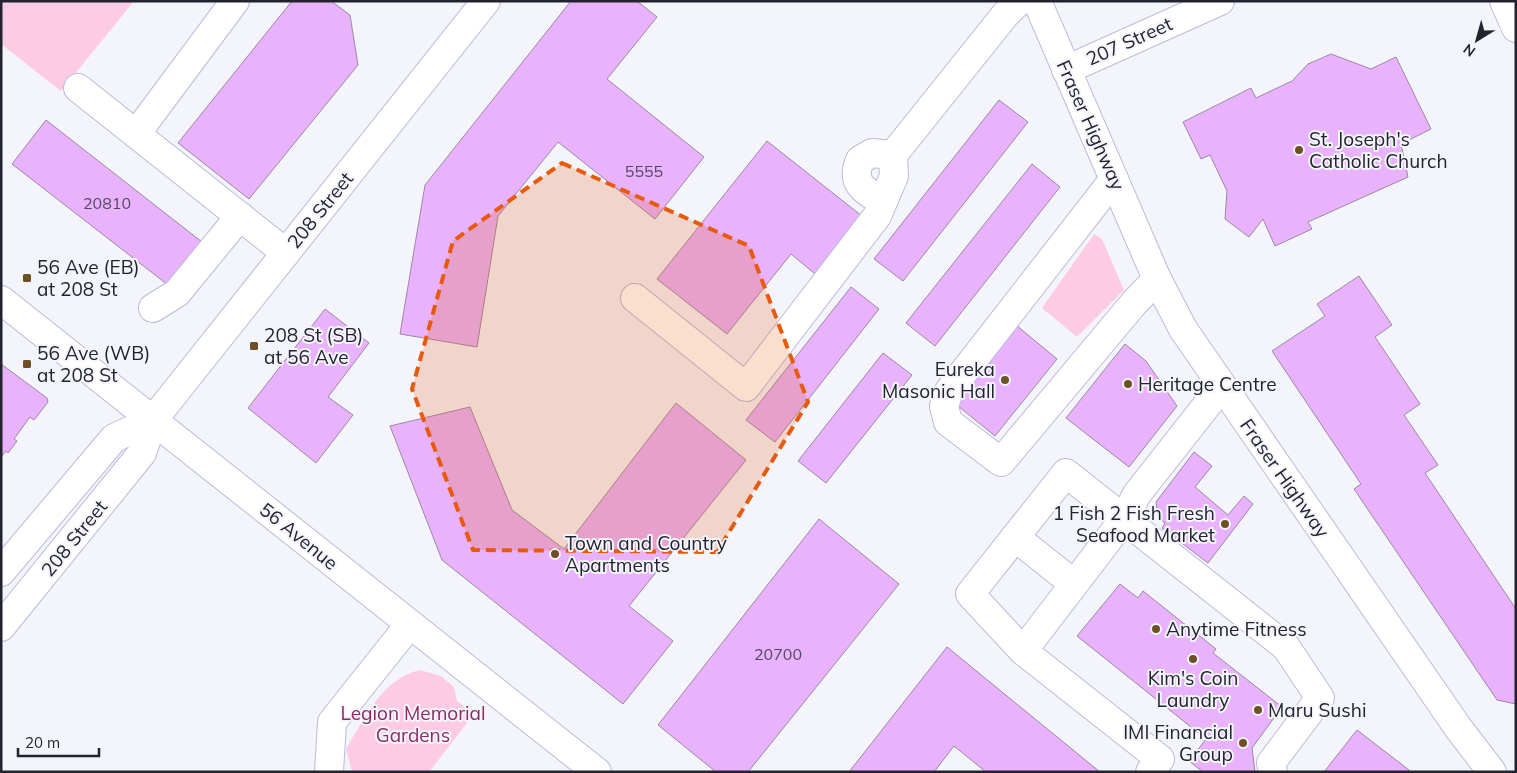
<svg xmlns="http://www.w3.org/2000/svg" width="1517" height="773" font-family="Mulish,sans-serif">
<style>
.green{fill:#fecbe5}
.building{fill:#e8b2fc;stroke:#9c87a4}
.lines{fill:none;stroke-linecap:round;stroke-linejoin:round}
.minor-casing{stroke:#bbbadc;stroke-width:30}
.major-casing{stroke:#bbbadc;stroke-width:30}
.minor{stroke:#fff;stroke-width:28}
.major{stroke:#fff;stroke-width:28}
.marked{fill:#e8590c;fill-opacity:0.2;stroke:#e8590c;stroke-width:4;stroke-dasharray:10 6;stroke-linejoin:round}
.poi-dot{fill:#6d5024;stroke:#f4f4fb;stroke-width:2}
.labels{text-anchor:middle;stroke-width:4;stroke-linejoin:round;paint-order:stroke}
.number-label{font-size:16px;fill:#544763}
.street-label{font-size:19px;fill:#232330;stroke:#f4f4fb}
.poi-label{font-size:19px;fill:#232330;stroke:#f4f4fb;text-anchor:start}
.park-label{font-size:19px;fill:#8b2b66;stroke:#f4f4fb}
</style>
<rect width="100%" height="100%" fill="#f4f4fb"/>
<g class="green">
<polygon points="1,1 134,1 61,91 1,44"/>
<polygon points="1094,234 1102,239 1124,290 1077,337 1042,308"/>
<path d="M420,670L441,676L454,687L457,701L474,714L429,772H352L346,749C365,718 382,679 420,670Z"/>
</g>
<g class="building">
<polygon points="292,1 331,1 350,15 358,65 249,199 178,143"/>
<polygon points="571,1 637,1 657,17 607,79 704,157 655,219 558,142 498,216 477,347 400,334 425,185"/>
<polygon points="1331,54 1371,69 1396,57 1431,129 1401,144 1408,177 1308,222 1312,229 1275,246 1263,219 1249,237 1225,219 1227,191 1210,155 1201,159 1183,122 1251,88 1256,98 1292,81 1308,64"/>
<polygon points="999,100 1028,122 903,281 874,259"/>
<polygon points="46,120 202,242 168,285 12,164"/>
<polygon points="767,141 867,220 820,278 791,254 727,334 657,279"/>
<polygon points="1032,164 1060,187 935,346 906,323"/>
<polygon points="1359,276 1392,325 1375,337 1420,404 1404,415 1438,465 1425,473 1516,609 1516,704 1497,700 1354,489 1361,484 1272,351 1325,316 1317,304"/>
<polygon points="851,287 879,309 775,442 746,420"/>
<polygon points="325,309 369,343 328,397 353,415 316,463 248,408"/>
<polygon points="1016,325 1057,359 995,436 953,402"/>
<polygon points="1125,344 1146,361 1177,406 1129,467 1066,418"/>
<polygon points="883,353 912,375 826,483 798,461"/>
<polygon points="1,364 47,398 48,402 34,420 30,417 14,439 17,441 8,453 6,451 1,457"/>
<polygon points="676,403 746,460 629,606 673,641 623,704 442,560 390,426 470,407 512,510 564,549"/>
<polygon points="1194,452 1212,466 1195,487 1228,515 1244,496 1253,504 1208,563 1162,528 1165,523 1158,517 1156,502"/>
<polygon points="819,519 899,584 748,772 716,772 658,725"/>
<polygon points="1120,584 1138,598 1143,591 1216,649 1213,653 1282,707 1252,748 1255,772 1203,772 1189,761 1206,739 1077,636"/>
<polygon points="947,647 1100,772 986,772 954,746 934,772 849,772"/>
<polygon points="1357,730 1409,770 1408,772 1324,772"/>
</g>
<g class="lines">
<g class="minor-casing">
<g id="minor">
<polyline points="1504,1 1516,28"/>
<polyline points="1066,70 1220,1"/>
<polyline points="78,88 286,253"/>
<polyline points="136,134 235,1"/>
<polyline points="1114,179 949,391 944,406 948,422 1001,462 1134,303 1157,279"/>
<path d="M883,201C864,191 850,183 860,160L872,153L893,155"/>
<polyline points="635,298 746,387 877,216 894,176 893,155 1005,15 1019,1"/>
<polyline points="153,308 177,293 240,216"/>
<polyline points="1222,386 1137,494 1124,519 1286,647 1320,698 1271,763 1273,772"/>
<polyline points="1015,537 1074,584"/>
<polyline points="1,572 114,438 153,420"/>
<polyline points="1,627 142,453 153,420 486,1"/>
<polyline points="1023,651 970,594 1066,473 1124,519 1023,651 1160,759 1150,772"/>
<polyline points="329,772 332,722 410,624"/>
</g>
</g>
<g class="major-casing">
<g id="major">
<polyline points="1037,1 1157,279 1183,329 1459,729 1492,772"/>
<polyline points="1,300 597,772"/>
</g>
</g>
<use href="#minor" class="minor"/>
<use href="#major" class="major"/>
</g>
<path class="marked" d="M562,163L749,246L808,402L717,552L473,550L412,389L453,241Z"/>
<g class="poi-dot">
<circle cx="1299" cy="150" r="5"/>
<rect x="22" y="273" width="10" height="10" rx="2.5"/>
<rect x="249" y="341" width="10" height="10" rx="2.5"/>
<rect x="22" y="359" width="10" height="10" rx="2.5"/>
<circle cx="1005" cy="380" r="5"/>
<circle cx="1128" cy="384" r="5"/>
<circle cx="1225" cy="524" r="5"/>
<circle cx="555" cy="554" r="5"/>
<circle cx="1156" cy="629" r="5"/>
<circle cx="1193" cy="659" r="5"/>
<circle cx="1258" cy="710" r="5"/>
<circle cx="1243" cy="743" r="5"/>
</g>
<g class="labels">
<g class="number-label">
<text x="644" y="177">5555</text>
<text x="107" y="209">20810</text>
<text x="778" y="660">20700</text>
</g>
<g class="street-label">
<text transform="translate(1129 41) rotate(-24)" y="7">207 Street</text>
<text transform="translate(1091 125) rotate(66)" y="7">Fraser Highway</text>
<text transform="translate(320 210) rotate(-51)" y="7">208 Street</text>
<text transform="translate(1285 478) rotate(55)" y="7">Fraser Highway</text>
<text transform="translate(299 536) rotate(39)" y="7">56 Avenue</text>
<text transform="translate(74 538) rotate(-51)" y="7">208 Street</text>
</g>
<g class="poi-label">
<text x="1309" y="146">St. Joseph's<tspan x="1309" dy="22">Catholic Church</tspan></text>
<text x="37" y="274">56 Ave (EB)<tspan x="37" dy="22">at 208 St</tspan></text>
<text x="264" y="342">208 St (SB)<tspan x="264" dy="22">at 56 Ave</tspan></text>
<text x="37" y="360">56 Ave (WB)<tspan x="37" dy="22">at 208 St</tspan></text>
<text x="995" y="376" text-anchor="end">Eureka<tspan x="995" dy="22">Masonic Hall</tspan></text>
<text x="1138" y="391">Heritage Centre</text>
<text x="1215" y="520" text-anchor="end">1 Fish 2 Fish Fresh<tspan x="1215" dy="22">Seafood Market</tspan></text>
<text x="565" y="550">Town and Country<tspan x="565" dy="22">Apartments</tspan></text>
<text x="1166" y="636">Anytime Fitness</text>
<text x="1193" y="685" text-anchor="middle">Kim's Coin<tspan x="1193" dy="22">Laundry</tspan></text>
<text x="1268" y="717">Maru Sushi</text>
<text x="1233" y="739" text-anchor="end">IMI Financial<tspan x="1233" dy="22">Group</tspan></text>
</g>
<g class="park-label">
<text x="413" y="720">Legion Memorial<tspan x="413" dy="22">Gardens</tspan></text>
</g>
</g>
<rect width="1517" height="773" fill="none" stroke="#232330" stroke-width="5"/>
<g transform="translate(1477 40) rotate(217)" stroke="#f4f4fb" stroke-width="4" paint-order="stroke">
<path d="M0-4L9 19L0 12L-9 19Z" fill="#232330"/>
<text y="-8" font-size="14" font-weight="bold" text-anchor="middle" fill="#232330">N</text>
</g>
<path d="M18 748v8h81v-8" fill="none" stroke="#232330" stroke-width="2.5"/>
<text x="25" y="748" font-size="15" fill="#232330" stroke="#f4f4fb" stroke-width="4" paint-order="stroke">20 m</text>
</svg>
